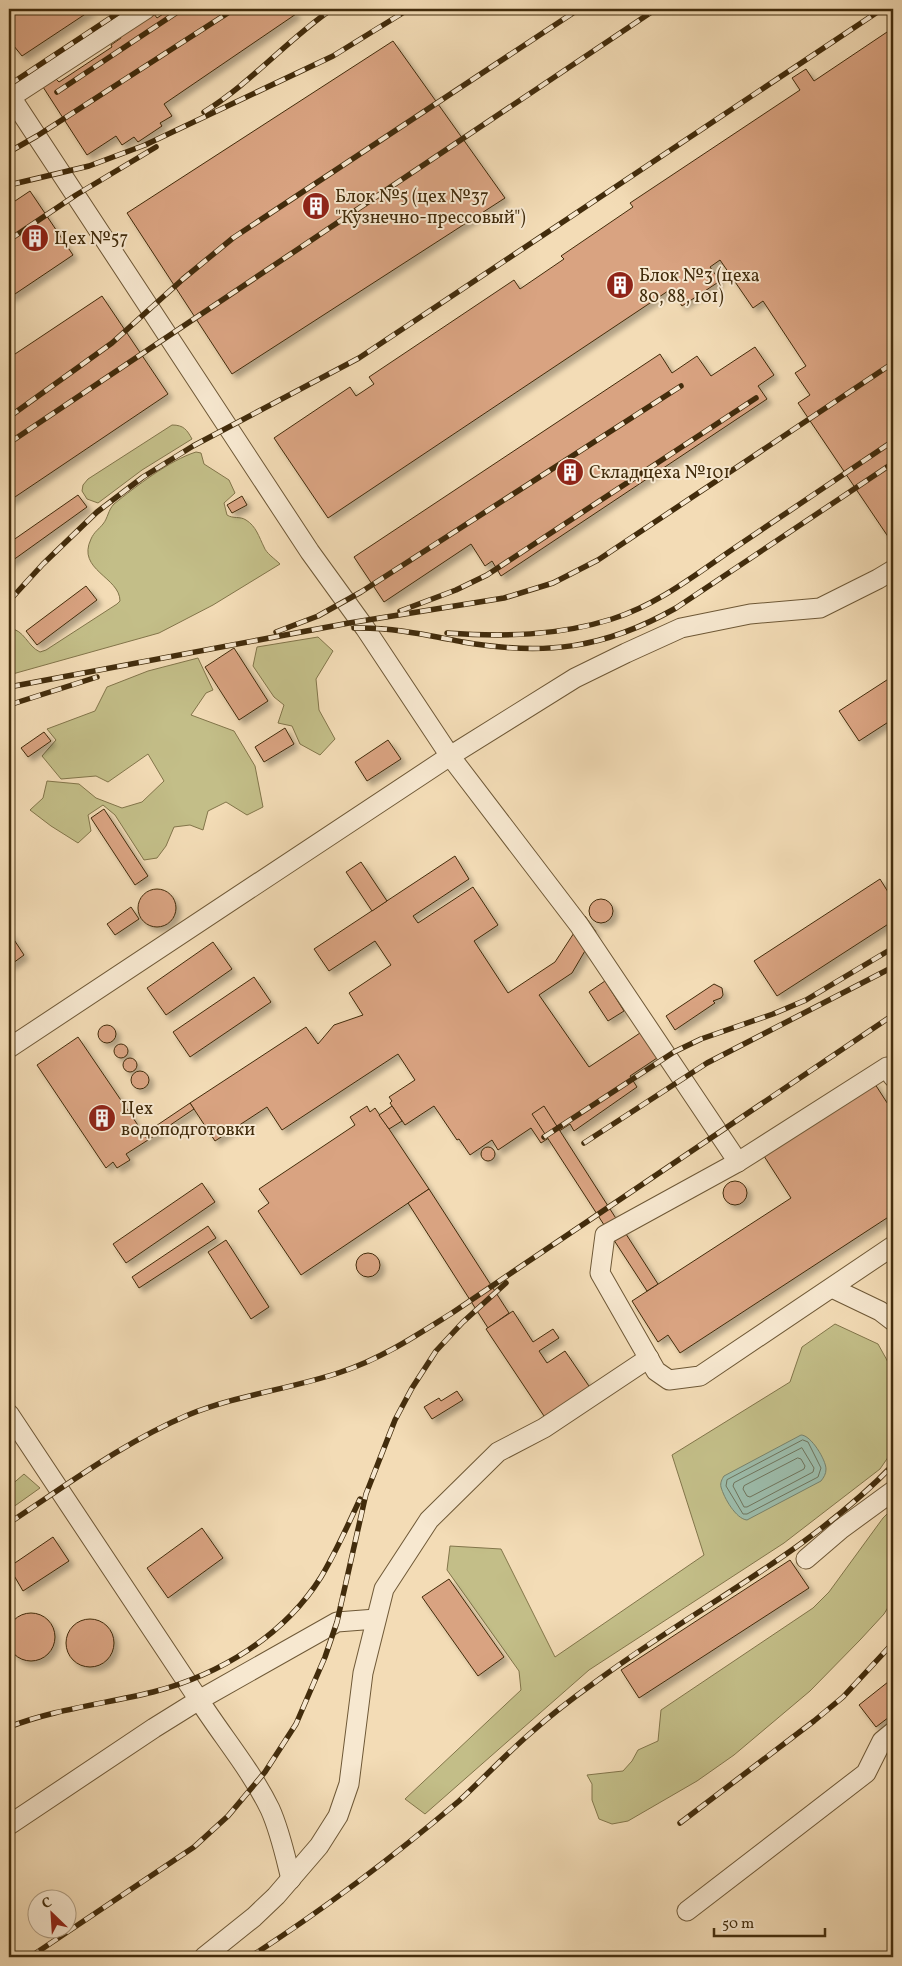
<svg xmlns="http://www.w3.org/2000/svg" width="902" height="1966" font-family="Vollkorn,serif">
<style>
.green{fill:#c3be88;stroke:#82754a}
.water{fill:#9cbcab;stroke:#78826b}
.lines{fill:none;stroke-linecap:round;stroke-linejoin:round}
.shore{stroke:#6f745c;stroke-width:1}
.building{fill:#d9a381;stroke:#422c0c;filter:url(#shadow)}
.minor-casing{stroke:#6e5836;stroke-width:21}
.minor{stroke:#f7e8d0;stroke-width:19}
.rail-casing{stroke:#422c0c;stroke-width:5.5}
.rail{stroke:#f7e8d0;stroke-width:4;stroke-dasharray:11;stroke-linecap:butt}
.labels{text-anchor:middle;stroke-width:4;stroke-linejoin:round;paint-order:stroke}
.poi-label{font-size:18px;fill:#422c0c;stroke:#f7e8d0;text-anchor:start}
</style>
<defs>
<filter id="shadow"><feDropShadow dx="4.5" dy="4.5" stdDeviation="2.5" flood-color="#0004"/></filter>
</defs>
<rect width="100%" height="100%" fill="#f3dcb6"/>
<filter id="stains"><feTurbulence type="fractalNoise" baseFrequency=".004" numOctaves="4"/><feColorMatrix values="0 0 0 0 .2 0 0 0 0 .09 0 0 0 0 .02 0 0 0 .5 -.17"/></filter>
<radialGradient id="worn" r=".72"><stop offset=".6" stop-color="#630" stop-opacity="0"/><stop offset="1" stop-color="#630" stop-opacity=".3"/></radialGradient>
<g class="green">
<path d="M172,425C184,425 187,430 192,439L142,470L98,503L87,499L82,491L83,485L88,479Z"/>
<path d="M196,452L201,453L204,464L229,480L235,493L224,503L227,515C233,519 240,516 246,520C256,526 259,537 264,547C266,553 275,559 280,564L213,605L159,633L9,675V628C25,630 27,646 40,652L46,650L117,604L120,601C120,577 76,570 91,539C94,532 99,529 103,524C108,518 108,510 114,504C135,487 170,460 196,452Z"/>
<polygon points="318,637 333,651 316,679 319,710 335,739 320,755 300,744 292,726 278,723 284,705 274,697 253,666 257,647"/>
<polygon points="198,658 213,690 206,693 191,715 234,731 255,766 263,807 247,815 226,802 208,811 203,830 190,825 174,827 166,846 157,858 144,860 115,815 103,805 88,815 91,831 78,843 51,826 30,810 43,798 47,781 79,784 96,798 122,808 142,802 164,781 148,754 108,782 96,776 61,779 42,756 56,740 47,729 95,711 107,687 148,671"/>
<polygon points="835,1324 878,1344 893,1371 893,1450 880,1469 784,1543 589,1670 425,1814 405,1799 521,1690 519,1671 447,1570 450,1546 501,1549 555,1657 704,1555 672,1455 790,1382 802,1347"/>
<polygon points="24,1474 40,1488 9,1510 9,1487"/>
<polygon points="893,1508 893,1599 884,1614 860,1640 810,1691 734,1755 697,1781 628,1821 612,1824 599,1819 592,1800 592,1784 587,1775 623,1771 632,1761 638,1750 658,1741 661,1710 813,1608 829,1592 883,1518"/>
</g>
<path class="water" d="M801,1435C811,1435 826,1460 826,1469C826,1474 824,1477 821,1481L747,1520C736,1519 724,1498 721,1487C720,1483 722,1479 724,1476Z"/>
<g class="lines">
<g class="shore">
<polygon points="803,1440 808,1442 821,1468 818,1477 747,1514 743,1514 726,1486 727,1480"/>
<polygon points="802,1448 814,1468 813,1472 747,1507 744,1507 733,1486 734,1483"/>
<polygon points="798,1458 801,1459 805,1466 804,1469 750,1497 747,1496 743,1489 744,1486"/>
</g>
</g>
<g class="building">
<polygon points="23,9 93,9 22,56 9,40 9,18"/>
<polygon points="171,9 292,9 296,14 164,104 172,116 160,123 162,126 138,142 134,137 122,145 116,136 87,155 43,87 56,79 59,82 112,47 111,45 121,38 120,36 154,14 157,18"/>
<polygon points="893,28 893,544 798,403 810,395 795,373 806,366 763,301 753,308 720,260 710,267 720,281 682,306 671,289 328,518 274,438 350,387 356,396 374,384 369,377 514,280 520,289 564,259 561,256 633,207 630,203 800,90 792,78 806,69 814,81"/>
<polygon points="393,41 505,198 232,374 127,213"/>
<polygon points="30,191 73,255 9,298 9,205"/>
<polygon points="102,296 168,394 9,501 9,358"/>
<polygon points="755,347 774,375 758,386 767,399 501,576 492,561 485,566 471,544 384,602 354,557 660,354 672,373 697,356 711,376"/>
<polygon points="78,495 87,507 9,563 9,543"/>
<polygon points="242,496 247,505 232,513 227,505"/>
<polygon points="86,586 97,600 37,645 26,631"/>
<polygon points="234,648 268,701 239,720 205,667"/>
<polygon points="893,676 893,719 859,741 839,711"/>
<polygon points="285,728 294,744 264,762 255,747"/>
<polygon points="44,732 51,741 28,757 21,748"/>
<polygon points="388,740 401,759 367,781 355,762"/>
<polygon points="104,809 148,876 135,885 91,818"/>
<polygon points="455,856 469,879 413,916 418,923 473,887 498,925 474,941 508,993 555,962 585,916 596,932 572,973 539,995 589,1067 640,1033 657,1058 630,1076 637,1087 574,1131 570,1124 541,1143 531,1128 498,1150 492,1140 470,1155 459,1139 457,1140 434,1106 405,1125 390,1103 392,1101 389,1097 415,1080 398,1054 282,1130 267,1107 215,1141 190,1103 306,1027 318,1044 334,1025 363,1015 349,993 391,965 375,941 329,971 314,949"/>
<polygon points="361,862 387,901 372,911 346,872"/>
<polygon points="880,879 893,900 893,921 777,996 754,961"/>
<circle cx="157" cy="908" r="19"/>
<circle cx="601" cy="911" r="12"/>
<polygon points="131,907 139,919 115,935 107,924"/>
<polygon points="9,932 24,955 9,966"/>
<polygon points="213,942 232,969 166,1015 147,988"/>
<polygon points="254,977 271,1002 190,1057 173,1032"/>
<polygon points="605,981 624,1011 608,1021 589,992"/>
<polygon points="714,984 722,988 723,995 721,998 713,1001 715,1003 675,1030 666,1016"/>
<circle cx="107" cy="1034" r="9"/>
<polygon points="78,1037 148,1140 126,1154 130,1160 117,1168 113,1162 106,1168 37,1065"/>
<circle cx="121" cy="1051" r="7"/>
<circle cx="130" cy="1065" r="7"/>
<circle cx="140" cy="1080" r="9"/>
<polygon points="873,1081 893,1112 893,1214 680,1353 668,1335 658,1342 632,1301 791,1198 762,1153"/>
<polygon points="190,1103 194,1109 148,1140 144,1134"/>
<polygon points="367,1106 370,1112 375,1108 429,1189 301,1275 258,1211 269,1203 259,1189 355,1125 350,1117"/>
<polygon points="392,1106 402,1121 389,1129 379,1115"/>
<polygon points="544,1106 658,1284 647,1291 532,1114"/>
<circle cx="488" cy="1154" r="7"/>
<circle cx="735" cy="1193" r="12"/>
<polygon points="202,1183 215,1202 126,1263 113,1244"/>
<polygon points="429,1189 509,1313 488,1328 408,1203"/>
<polygon points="208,1226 216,1238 139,1288 132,1277"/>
<polygon points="226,1240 269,1307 251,1319 208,1252"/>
<circle cx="368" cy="1265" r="12"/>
<polygon points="513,1311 533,1342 553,1329 559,1338 539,1351 547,1363 565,1351 591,1389 546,1419 486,1329"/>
<polygon points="457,1391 463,1400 432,1419 424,1407 439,1398 441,1401"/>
<polygon points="202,1528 223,1558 168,1598 147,1568"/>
<polygon points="53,1537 69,1561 23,1591 9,1567"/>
<polygon points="790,1560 809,1588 639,1698 621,1670"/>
<polygon points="449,1579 504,1657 478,1676 422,1597"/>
<circle cx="31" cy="1637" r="24"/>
<circle cx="90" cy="1643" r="24"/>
<polygon points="893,1678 893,1714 876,1727 859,1705"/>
</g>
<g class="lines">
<g class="minor-casing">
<g id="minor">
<polyline points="9,94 310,552 365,628 450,756 579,925 738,1162"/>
<polyline points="11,97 146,9"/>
<polyline points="9,1048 450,756 575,678 626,653 681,628 750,614 820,608 878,579 893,570"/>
<polyline points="893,1077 887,1067 738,1162 605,1235 600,1273 656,1371 669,1380 700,1376 893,1246"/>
<polyline points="832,1288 880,1311 893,1321"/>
<polyline points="9,1414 199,1700 154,1728 9,1825"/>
<polyline points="806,1559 841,1529 893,1491"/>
<path d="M291,1879C285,1855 280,1831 270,1809C251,1770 222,1736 199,1700L337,1622L376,1619"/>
<polyline points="687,1911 866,1773 882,1741 893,1732"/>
<polyline points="204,1957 254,1917 276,1896 319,1846 338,1816 349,1784 363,1673 384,1589 429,1520 498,1452 544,1428 649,1358"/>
</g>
</g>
<use href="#minor" class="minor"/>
<g class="rail-casing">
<g id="rail">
<polyline points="9,85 124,9"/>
<polyline points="57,92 182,9"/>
<path d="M204,112C251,83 287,40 332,9"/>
<polyline points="9,152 37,136 234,9"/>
<polyline points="9,185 89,166 145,145 333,56 409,9"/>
<polyline points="9,240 76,195 156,147"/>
<polyline points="9,417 112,343 183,279 233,238 579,9"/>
<polyline points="9,443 656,9"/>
<polyline points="9,601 43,564 97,512 143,477 193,446 359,358 882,9"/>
<polyline points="400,611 456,590 487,575 756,398"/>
<path d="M354,628C391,627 427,635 463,642C544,656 604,649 676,608L893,463"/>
<polyline points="276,632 318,616 361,592 681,386"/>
<path d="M447,633C503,637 558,636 612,619C657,605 695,575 733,549C786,513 840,477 893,441"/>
<polyline points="9,687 349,623 504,598 553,583 598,560 893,363"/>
<polyline points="9,705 97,677"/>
<polyline points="544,1137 674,1052 701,1039 773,1014 806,1000 893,948"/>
<polyline points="584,1143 707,1063 893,967"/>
<path d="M9,1523C67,1485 124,1442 188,1415C237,1395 291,1389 341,1372C381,1359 417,1335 452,1313L893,1015"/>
<path d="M9,1727C55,1709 104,1704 153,1692C219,1675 284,1636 321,1577C336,1552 348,1525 360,1499"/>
<polyline points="680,1823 814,1721 843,1697 893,1643"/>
<polyline points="30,1957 194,1847 228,1816 265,1772 296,1724 325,1657 337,1622 366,1494 395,1420 412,1388 436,1351 463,1322 506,1283"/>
<path d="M250,1957C323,1910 393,1857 459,1801C484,1778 507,1753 533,1731C552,1714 573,1698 594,1683C693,1609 806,1555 893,1465"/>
</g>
</g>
<use href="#rail" class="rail"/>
</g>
<defs>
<g id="building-disc" transform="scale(1.4375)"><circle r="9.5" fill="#8f2418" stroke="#f7e8d0"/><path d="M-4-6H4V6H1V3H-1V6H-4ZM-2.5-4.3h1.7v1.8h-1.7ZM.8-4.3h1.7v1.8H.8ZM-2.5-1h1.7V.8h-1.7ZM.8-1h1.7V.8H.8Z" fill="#fff"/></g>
</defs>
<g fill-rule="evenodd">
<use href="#building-disc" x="316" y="206"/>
<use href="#building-disc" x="35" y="238"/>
<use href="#building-disc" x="620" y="285"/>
<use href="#building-disc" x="570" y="472"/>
<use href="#building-disc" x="102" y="1118"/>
</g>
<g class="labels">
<g class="poi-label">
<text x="335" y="202">Блок №5 (цех №37<tspan x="335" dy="21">"Кузнечно-прессовый")</tspan></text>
<text x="54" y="244">Цех №57</text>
<text x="639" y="281">Блок №3 (цеха<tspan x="639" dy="21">80, 88, 101)</tspan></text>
<text x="589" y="478">Склад цеха №101</text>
<text x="121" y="1114">Цех<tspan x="121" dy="21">водоподготовки</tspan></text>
</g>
</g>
<rect width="902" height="1966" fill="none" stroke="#f3dcb6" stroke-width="30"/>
<rect x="10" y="10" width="882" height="1946" fill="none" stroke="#422c0c" stroke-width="2.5"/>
<rect x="15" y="15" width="872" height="1936" fill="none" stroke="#422c0c"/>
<g transform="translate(52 1914) rotate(335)"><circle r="24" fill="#f7e8d0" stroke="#af9d82"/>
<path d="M0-4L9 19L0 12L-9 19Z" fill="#8f2418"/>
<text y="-8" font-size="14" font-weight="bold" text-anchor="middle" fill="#422c0c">С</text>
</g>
<path d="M714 1928v8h111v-8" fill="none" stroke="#422c0c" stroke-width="2.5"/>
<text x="722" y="1928" font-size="15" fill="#422c0c" stroke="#f7e8d0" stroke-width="4" paint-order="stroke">50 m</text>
<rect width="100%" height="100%" filter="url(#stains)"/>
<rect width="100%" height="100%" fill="url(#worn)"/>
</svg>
